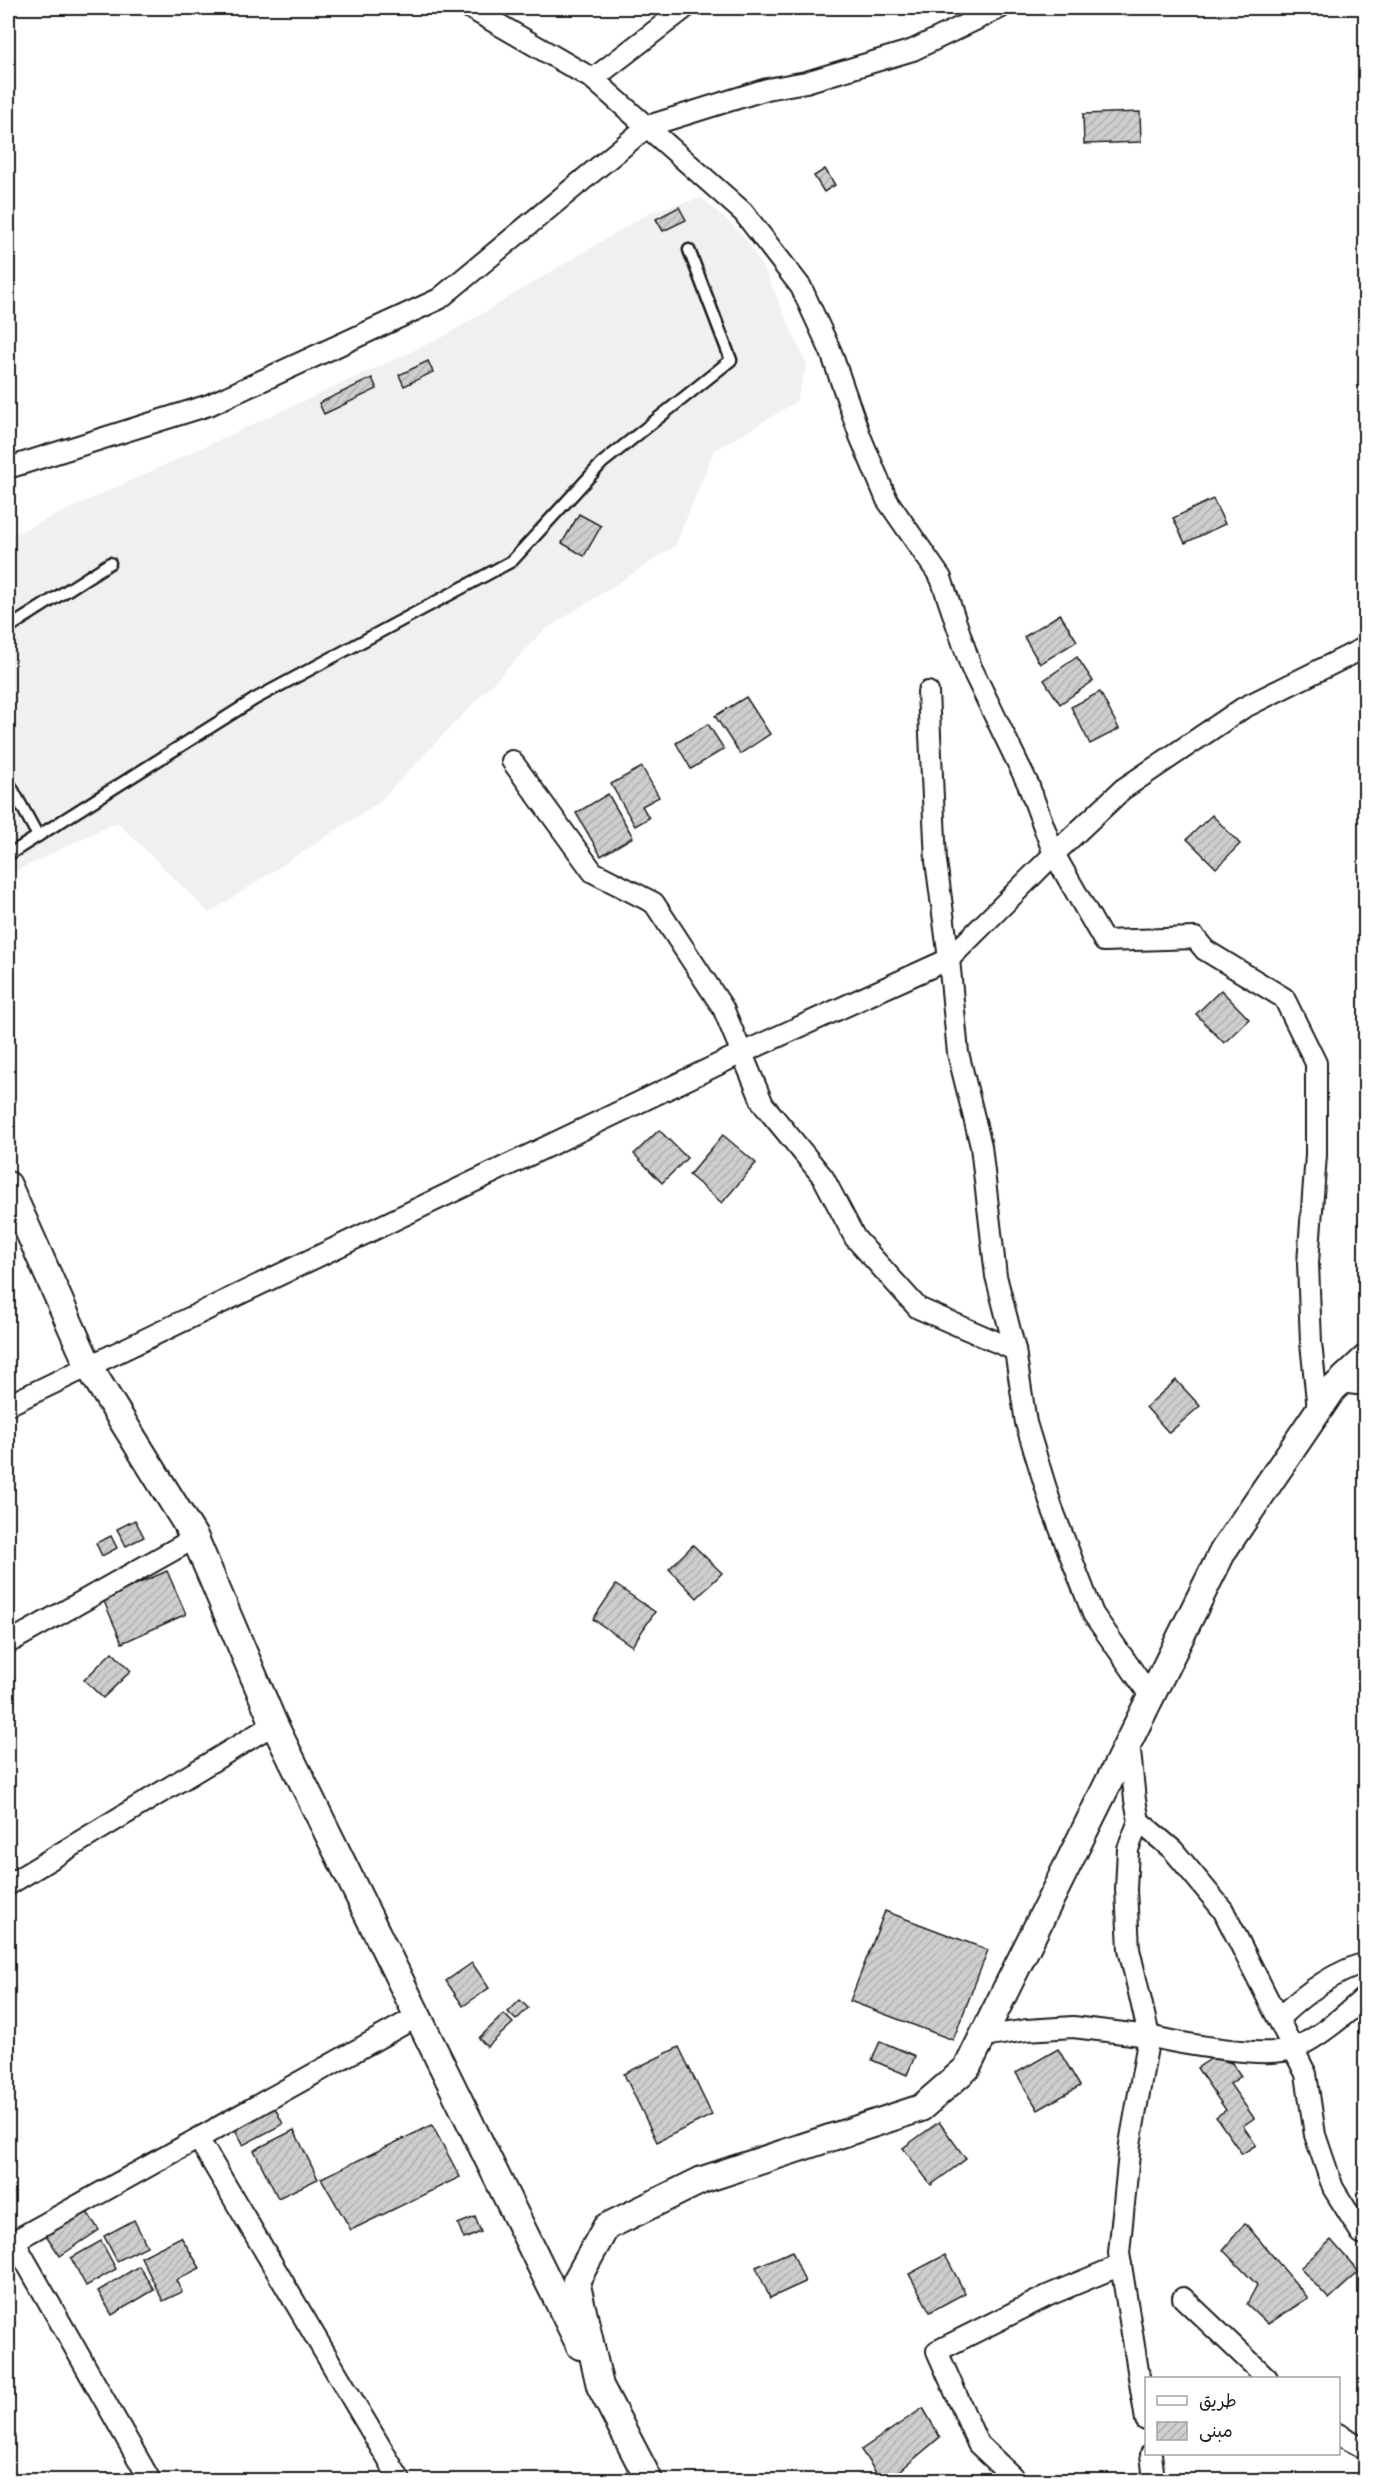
<svg xmlns="http://www.w3.org/2000/svg" width="1373" height="2488" font-family="Mynerve,'Playpen Sans Arabic',sans-serif">
<style>
.built{fill:#f0f0f0}
.building{fill:url(#building-hatch);stroke:#1c1c1c;stroke-width:1.5}
.lines{fill:none;stroke-linecap:round;stroke-linejoin:round}
.service-casing{stroke:#1c1c1c;stroke-width:15}
.minor-casing{stroke:#1c1c1c;stroke-width:24}
.tertiary-casing{stroke:#1c1c1c;stroke-width:30}
.service{stroke:#fff;stroke-width:10}
.minor{stroke:#fff;stroke-width:20}
.tertiary{stroke:#fff;stroke-width:26}
</style>
<defs>
<pattern id="building-hatch" width="6" height="6" patternUnits="userSpaceOnUse" patternTransform="scale(1.5)"><rect width="6" height="6" fill="#cecece"/><path d="M-1 1l2-2M0 6l6-6M5 7l2-2" fill="none" stroke="#b0b0b0"/></pattern>
</defs>
<rect width="100%" height="100%" fill="#fff"/>
<filter id="ink" filterUnits="userSpaceOnUse"><feTurbulence type="fractalNoise" baseFrequency=".0167" numOctaves="2"/><feDisplacementMap in="SourceGraphic" scale="12" xChannelSelector="R" yChannelSelector="G"/><feConvolveMatrix kernelMatrix="1 2 1 2 8 2 1 2 1" color-interpolation-filters="sRGB"/></filter>
<g filter="url(#ink)">
<polygon class="built" points="702,198 743,235 765,271 807,365 796,402 714,451 675,546 542,632 378,803 209,913 117,822 8,875 8,537 443,337 652,211"/>
<g class="building">
<polygon points="1140,112 1141,142 1084,144 1083,114"/>
<polygon points="825,169 835,185 824,192 814,176"/>
<polygon points="679,207 686,220 663,231 656,219"/>
<polygon points="428,361 433,372 404,386 399,375"/>
<polygon points="372,378 377,389 324,414 319,403"/>
<polygon points="1213,499 1225,524 1185,543 1173,518"/>
<polygon points="579,514 601,526 584,556 562,543"/>
<polygon points="1060,614 1077,641 1040,664 1024,637"/>
<polygon points="1077,657 1093,681 1060,704 1044,680"/>
<polygon points="1100,692 1119,729 1090,744 1071,707"/>
<polygon points="746,697 770,734 740,754 715,716"/>
<polygon points="708,724 724,749 691,769 676,743"/>
<polygon points="642,767 659,797 642,806 649,818 635,826 611,784"/>
<polygon points="608,794 633,837 601,856 576,813"/>
<polygon points="1212,815 1240,844 1216,868 1187,839"/>
<polygon points="1221,990 1249,1019 1224,1043 1196,1014"/>
<polygon points="659,1130 687,1158 662,1183 634,1154"/>
<polygon points="723,1135 756,1163 722,1203 689,1175"/>
<polygon points="1176,1380 1200,1406 1169,1433 1146,1407"/>
<polygon points="135,1520 144,1537 126,1546 117,1529"/>
<polygon points="111,1536 117,1548 102,1556 96,1543"/>
<polygon points="693,1545 722,1573 697,1598 669,1569"/>
<polygon points="167,1571 186,1614 122,1643 103,1599"/>
<polygon points="616,1585 655,1612 632,1646 593,1619"/>
<polygon points="112,1652 131,1671 103,1698 84,1680"/>
<polygon points="885,1911 988,1950 953,2040 850,2001"/>
<polygon points="472,1963 489,1988 463,2006 446,1981"/>
<polygon points="520,2000 528,2008 516,2020 508,2012"/>
<polygon points="504,2014 513,2023 487,2047 479,2038"/>
<polygon points="880,2041 915,2056 907,2075 872,2060"/>
<polygon points="679,2047 712,2115 657,2142 624,2074"/>
<polygon points="1058,2049 1080,2086 1038,2110 1016,2073"/>
<polygon points="1212,2058 1232,2063 1241,2076 1230,2084 1254,2118 1243,2126 1256,2145 1242,2154 1216,2117 1226,2110 1197,2068"/>
<polygon points="272,2102 283,2124 243,2145 232,2122"/>
<polygon points="939,2122 966,2159 931,2185 903,2148"/>
<polygon points="432,2125 460,2177 351,2230 321,2178"/>
<polygon points="294,2130 318,2179 278,2198 254,2150"/>
<polygon points="77,2197 99,2230 60,2256 42,2229"/>
<polygon points="475,2217 481,2232 464,2239 458,2224"/>
<polygon points="134,2220 147,2246 117,2261 104,2236"/>
<polygon points="1245,2223 1308,2298 1268,2324 1247,2304 1257,2285 1223,2250"/>
<polygon points="181,2237 200,2268 176,2280 182,2292 163,2301 141,2257"/>
<polygon points="1331,2240 1359,2272 1329,2299 1300,2268"/>
<polygon points="101,2241 116,2269 86,2286 71,2258"/>
<polygon points="792,2251 805,2282 770,2298 756,2267"/>
<polygon points="945,2255 965,2293 930,2312 909,2274"/>
<polygon points="139,2266 154,2290 112,2315 98,2291"/>
<polygon points="923,2408 940,2437 889,2480 881,2480 861,2450"/>
</g>
<g class="lines">
<g class="service-casing">
<g id="service">
<polyline points="8,628 110,563"/>
<polyline points="8,781 38,836"/>
<polyline points="8,855 255,699 512,561 602,463 731,360 689,250"/>
</g>
</g>
<g class="minor-casing">
<g id="minor">
<polyline points="470,8 593,79 743,212 801,287 831,352 860,436 887,500 941,578 971,667 1028,784 1054,854 1104,941 1195,938 1205,950 1284,998 1316,1063 1316,1155 1308,1263 1311,1343 1318,1410"/>
<polyline points="593,79 685,8"/>
<polyline points="8,468 209,405 439,299 648,126 767,89 806,82 913,50 1000,8"/>
<polyline points="928,692 936,861 949,959 958,1053 981,1146 996,1276 1015,1350"/>
<polyline points="512,761 593,872 654,903 723,1008 763,1104 823,1177 855,1238 918,1308 1015,1350 1026,1423 1052,1508 1093,1614 1151,1697"/>
<polyline points="1340,1382 1366,1385"/>
<polyline points="8,1405 742,1053 949,959 1054,854 1123,789 1243,708 1366,647"/>
<polyline points="8,1643 195,1538"/>
<polyline points="1129,1741 1135,1800 1139,1821 1173,1850 1223,1910 1306,2074 1315,2135 1333,2188 1361,2233 1366,2235"/>
<polyline points="8,1885 274,1724"/>
<path d="M1279,2018C1303,1995 1332,1972 1366,1963"/>
<polyline points="983,2037 1027,2030 1073,2027 1149,2036 1129,1949 1126,1889 1128,1849 1139,1821"/>
<polyline points="199,2140 400,2480"/>
<polyline points="1183,2298 1267,2378"/>
<path d="M1146,2420L1119,2253L1130,2144L1149,2036C1177,2043 1270,2060 1295,2048C1320,2037 1346,2014 1366,1996"/>
<polyline points="1338,2434 1366,2449"/>
<polyline points="1151,2454 1154,2480"/>
<polyline points="150,2480 14,2241 418,2016"/>
<polyline points="1013,2480 1012,2476 978,2444 937,2351 1049,2295 1121,2265"/>
</g>
</g>
<g class="tertiary-casing">
<g id="tertiary">
<polyline points="8,1185 89,1367 195,1538 274,1724 580,2346"/>
<polyline points="649,2480 600,2386 576,2281 606,2227 702,2180 921,2108 967,2068 1223,1551 1333,1389 1366,1358"/>
</g>
</g>
<use href="#service" class="service"/>
<use href="#minor" class="minor"/>
<use href="#tertiary" class="tertiary"/>
</g>
</g>
<rect width="1373" height="2488" fill="none" stroke="#fff" stroke-width="30"/>
<rect x="15" y="15" width="1343" height="2458" fill="none" stroke="#1c1c1c" stroke-width="2" filter="url(#ink)"/>
<rect x="1145" y="2377" width="195" height="78" fill="#ffffff" stroke="#a4a4a4" stroke-width="1.5"/>
<rect x="1157" y="2396" width="30" height="9" fill="#ffffff" stroke="#a4a4a4" stroke-width="1.5"/>
<text x="1199" y="2407" font-size="18" fill="#1c1c1c">طريق</text>
<rect x="1157" y="2422" width="30" height="18" fill="url(#building-hatch)" stroke="#a4a4a4" stroke-width="1.5"/>
<text x="1199" y="2437" font-size="18" fill="#1c1c1c">مبنى</text>
</svg>
